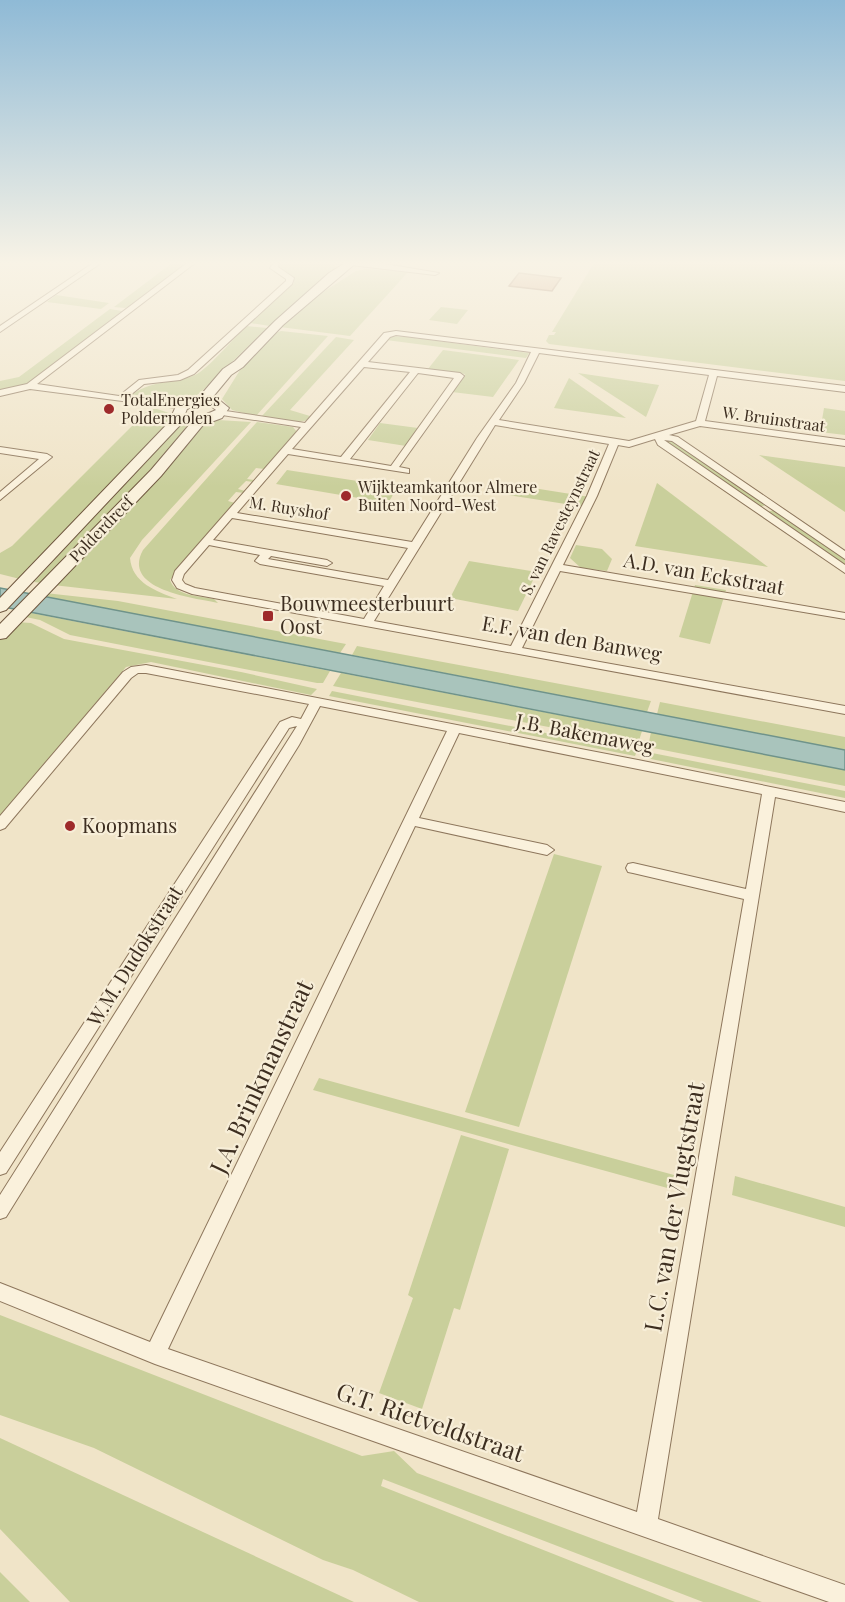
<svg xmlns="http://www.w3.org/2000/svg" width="845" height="1602" font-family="'Playfair Display',serif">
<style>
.green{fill:#c9cf9b}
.water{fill:#a9c4bc;stroke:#6f938a;stroke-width:1.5}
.building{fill:#cf9f7d;stroke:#8d5f41;stroke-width:1.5}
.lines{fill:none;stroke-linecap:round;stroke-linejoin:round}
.minor-casing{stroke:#8d765c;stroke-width:2}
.secondary-casing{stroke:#6f573f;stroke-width:2}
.minor{fill:#faf1dc;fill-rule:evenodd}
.secondary{fill:#faf1dc;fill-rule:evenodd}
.poi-dot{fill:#9e2a2b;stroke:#f7eed8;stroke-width:2}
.labels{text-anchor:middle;stroke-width:4.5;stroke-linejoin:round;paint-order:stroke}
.far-poi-label{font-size:16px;fill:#3d2e20;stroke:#f7eed8;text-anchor:start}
.far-street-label{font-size:16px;fill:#3d2e20;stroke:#f7eed8}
.street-label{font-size:20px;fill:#3d2e20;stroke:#f7eed8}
.poi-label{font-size:20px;fill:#3d2e20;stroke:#f7eed8;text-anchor:start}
.near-street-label{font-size:24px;fill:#3d2e20;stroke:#f7eed8}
</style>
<rect width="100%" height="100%" fill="#f0e4c8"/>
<g class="green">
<polygon points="172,263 186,263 130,306 125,308 114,307"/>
<polygon points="281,263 331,263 337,267 270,326 250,323 294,283 294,278 278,267"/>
<polygon points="594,263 845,263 845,381 549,344 546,341 549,335 554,335 556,332 552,332"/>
<polygon points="366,269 408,272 350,336 280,327 306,303 356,271"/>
<polygon points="56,295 109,303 101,309 47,302"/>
<polygon points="441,307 468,310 457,324 429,320"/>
<polygon points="110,309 122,311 26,385 0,390 0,381 19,377"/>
<path d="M246,326L267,328L200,393L189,400L174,404L129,397C150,379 171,385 195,375C207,370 235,337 246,326Z"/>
<polygon points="281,331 328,336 256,416 232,410 222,399 245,362 273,334"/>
<polygon points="390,336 407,337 529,353 526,358 386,340"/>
<polygon points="336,337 354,340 290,410 310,416 308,420 295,423 261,417"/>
<polygon points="443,350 519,360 493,397 452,392 465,374 428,369"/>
<polygon points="578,373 659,385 646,417"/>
<polygon points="569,378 626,418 554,408"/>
<polygon points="824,408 845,411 845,435 820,432"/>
<polygon points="149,409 157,409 169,413 172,419 20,579 0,574 0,553 12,546"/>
<path d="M218,420L251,422L142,540L130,558C132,583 156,591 177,599L53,585L201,427Z"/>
<polygon points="181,422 190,423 153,470 42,583 34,582"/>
<path d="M257,422L293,427L297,432L264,469L256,468L247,479L254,480L253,482L246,481L238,489L245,491L244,493L236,492L228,501L235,503L170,580C175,596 200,596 214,599L218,603C194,598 121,590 143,550Z"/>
<polygon points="380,423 418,428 406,446 368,440"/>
<polygon points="670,439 766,505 759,507 663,440"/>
<polygon points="759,455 845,467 845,512"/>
<polygon points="287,470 383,485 381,488 396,490 388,503 276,484"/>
<polygon points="657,483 768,567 635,546"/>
<polygon points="514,485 596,498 591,508 508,495"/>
<polygon points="774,510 845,558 845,568 767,512"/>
<polygon points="576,545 602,549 612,559 607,571 581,568 570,558"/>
<polygon points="469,561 537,572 518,611 450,598"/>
<polygon points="695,585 726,590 710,644 679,637"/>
<polygon points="45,593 118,601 346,644 340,653 41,596"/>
<polygon points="26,612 330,671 323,683 317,683 70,635 40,620 21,616"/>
<polygon points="16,622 31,623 64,639 241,672 317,689 311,695 151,662 126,667 0,816 0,640"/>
<polygon points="357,646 651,701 647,712 352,655"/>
<polygon points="341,673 642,731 638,744 333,686"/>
<polygon points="332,691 637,751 635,756 329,696"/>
<polygon points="660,702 845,737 845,750 657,714"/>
<polygon points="651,732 845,770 845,786 648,747"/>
<polygon points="647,752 845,791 845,798 646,758"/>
<polygon points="554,854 602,866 519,1127 465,1112"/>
<polygon points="319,1078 674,1175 671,1189 313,1090"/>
<polygon points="461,1135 509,1149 460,1310 454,1308 422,1409 379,1393 413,1298 408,1295"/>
<polygon points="735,1176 845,1207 845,1227 732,1195"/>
<polygon points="0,1315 362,1456 394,1451 417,1473 762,1602 703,1602 383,1479 381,1486 675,1602 419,1602 353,1570 323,1560 94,1448 0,1415"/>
<polygon points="0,1438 354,1602 70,1602 0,1529"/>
<polygon points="0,1572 30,1602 0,1602"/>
</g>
<polygon class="water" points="0,588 845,750 845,770 9,608 0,606"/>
<polygon class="building" points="519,273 561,278 552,291 509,286"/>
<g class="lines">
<g class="minor-casing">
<g id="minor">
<polygon points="93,263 101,263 0,332 0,326"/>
<polygon points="187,263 195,263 37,384 119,396 139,380 178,375 188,370 286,281 286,279 270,268 273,263 279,263 278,267 294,278 292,284 194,374 180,380 144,384 128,397 181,404 185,407 184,409 30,389 0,396 0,390 27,384"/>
<polygon points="334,263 379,263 439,273 435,275"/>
<path d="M396,331L845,386V392L717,376L705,421L845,440V446L700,426L669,435L678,437L845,551V559L672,441L664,440L845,565V573L658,445L655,439L629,447L618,445L597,496L563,565L845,613V619L560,571L522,648L845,706V714L192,594L177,588L172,580L175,571L301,427L222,415L219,414V410L305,423L384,333ZM396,335L531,352L516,383L477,438L412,542L237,513L288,454L409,473V469L399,467L464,376L460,373L368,362L390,337ZM539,353L709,375L696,421L629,441L499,420L524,383ZM364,367L410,372L341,457L292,449ZM418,373L454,378L391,466L350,459ZM495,425L609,444L587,496L511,646L374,621ZM232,518L408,548L388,580L268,559L271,556L327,566L332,563L327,560L213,540ZM209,545L260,555L255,561L260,564L384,586L364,619L195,588L185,584L182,580L184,574Z"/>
<polygon points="0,447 47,454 52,457 0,500 0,492 39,459 0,453"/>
<path d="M146,665L638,760L845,802V812L775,797L658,1519L845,1585V1602H829L155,1364L0,1301V1283L150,1342L447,731L320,706L299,745L6,1217L0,1219V1195L297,726L289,728L6,1173L0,1175V1152L280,722L292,717L301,719L309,704L146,673H138L131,678L5,828L0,830V816L123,672L131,667ZM459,733L762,794L746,889L633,863L628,864L626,868L628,872L633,873L744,899L637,1512L168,1349L415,826L547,855L554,850L547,845L419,818Z"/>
</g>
</g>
<g class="secondary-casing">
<path id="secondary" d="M345,263H356L283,325L243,367L231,375L212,398L218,399L229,408L222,418L203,425L161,476L6,638L0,639V624L151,470L190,424L183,422L6,610L0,612V598L173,418L172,415L177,404L199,397L223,369L235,361L275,321L329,273ZM198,405L211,406L216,410L200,417L185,414L187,409Z"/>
</g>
<use href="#minor" class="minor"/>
<use href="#secondary" class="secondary"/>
</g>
<linearGradient id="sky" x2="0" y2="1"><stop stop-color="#8fbad6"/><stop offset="0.54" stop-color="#f8f3e6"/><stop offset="1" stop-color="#f8f3e6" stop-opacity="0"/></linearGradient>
<rect width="845" height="487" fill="url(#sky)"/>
<g class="poi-dot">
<circle cx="109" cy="409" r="6"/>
<circle cx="346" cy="496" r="6"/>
<rect x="262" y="610" width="12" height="12" rx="3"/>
<circle cx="70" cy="826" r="6"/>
</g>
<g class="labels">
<g class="far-poi-label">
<text x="121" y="406">TotalEnergies<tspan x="121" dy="18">Poldermolen</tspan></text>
<text x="358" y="493">Wijkteamkantoor Almere<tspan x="358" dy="18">Buiten Noord-West</tspan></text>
</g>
<g class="far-street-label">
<text transform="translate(774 419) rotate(8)" y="6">W. Bruinstraat</text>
<text transform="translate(289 508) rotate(9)" y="6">M. Ruyshof</text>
<text transform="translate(560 522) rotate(-64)" y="6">S. van Ravesteynstraat</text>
<text transform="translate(101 529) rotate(-46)" y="6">Polderdreef</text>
</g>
<g class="street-label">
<text transform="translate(704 574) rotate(10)" y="7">A.D. van Eckstraat</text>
<text transform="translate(572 639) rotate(10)" y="7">E.F. van den Banweg</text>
<text transform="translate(585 734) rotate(11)" y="7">J.B. Bakemaweg</text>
<text transform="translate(135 956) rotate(-58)" y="7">W.M. Dudokstraat</text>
</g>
<g class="poi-label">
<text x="280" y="611">Bouwmeesterbuurt<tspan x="280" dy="23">Oost</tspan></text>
<text x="82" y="833">Koopmans</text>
</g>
<g class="near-street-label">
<text transform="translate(262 1077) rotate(-65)" y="8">J.A. Brinkmanstraat</text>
<text transform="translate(675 1207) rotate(-80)" y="8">L.C. van der Vlugtstraat</text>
<text transform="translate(430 1423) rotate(19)" y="8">G.T. Rietveldstraat</text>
</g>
</g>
</svg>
